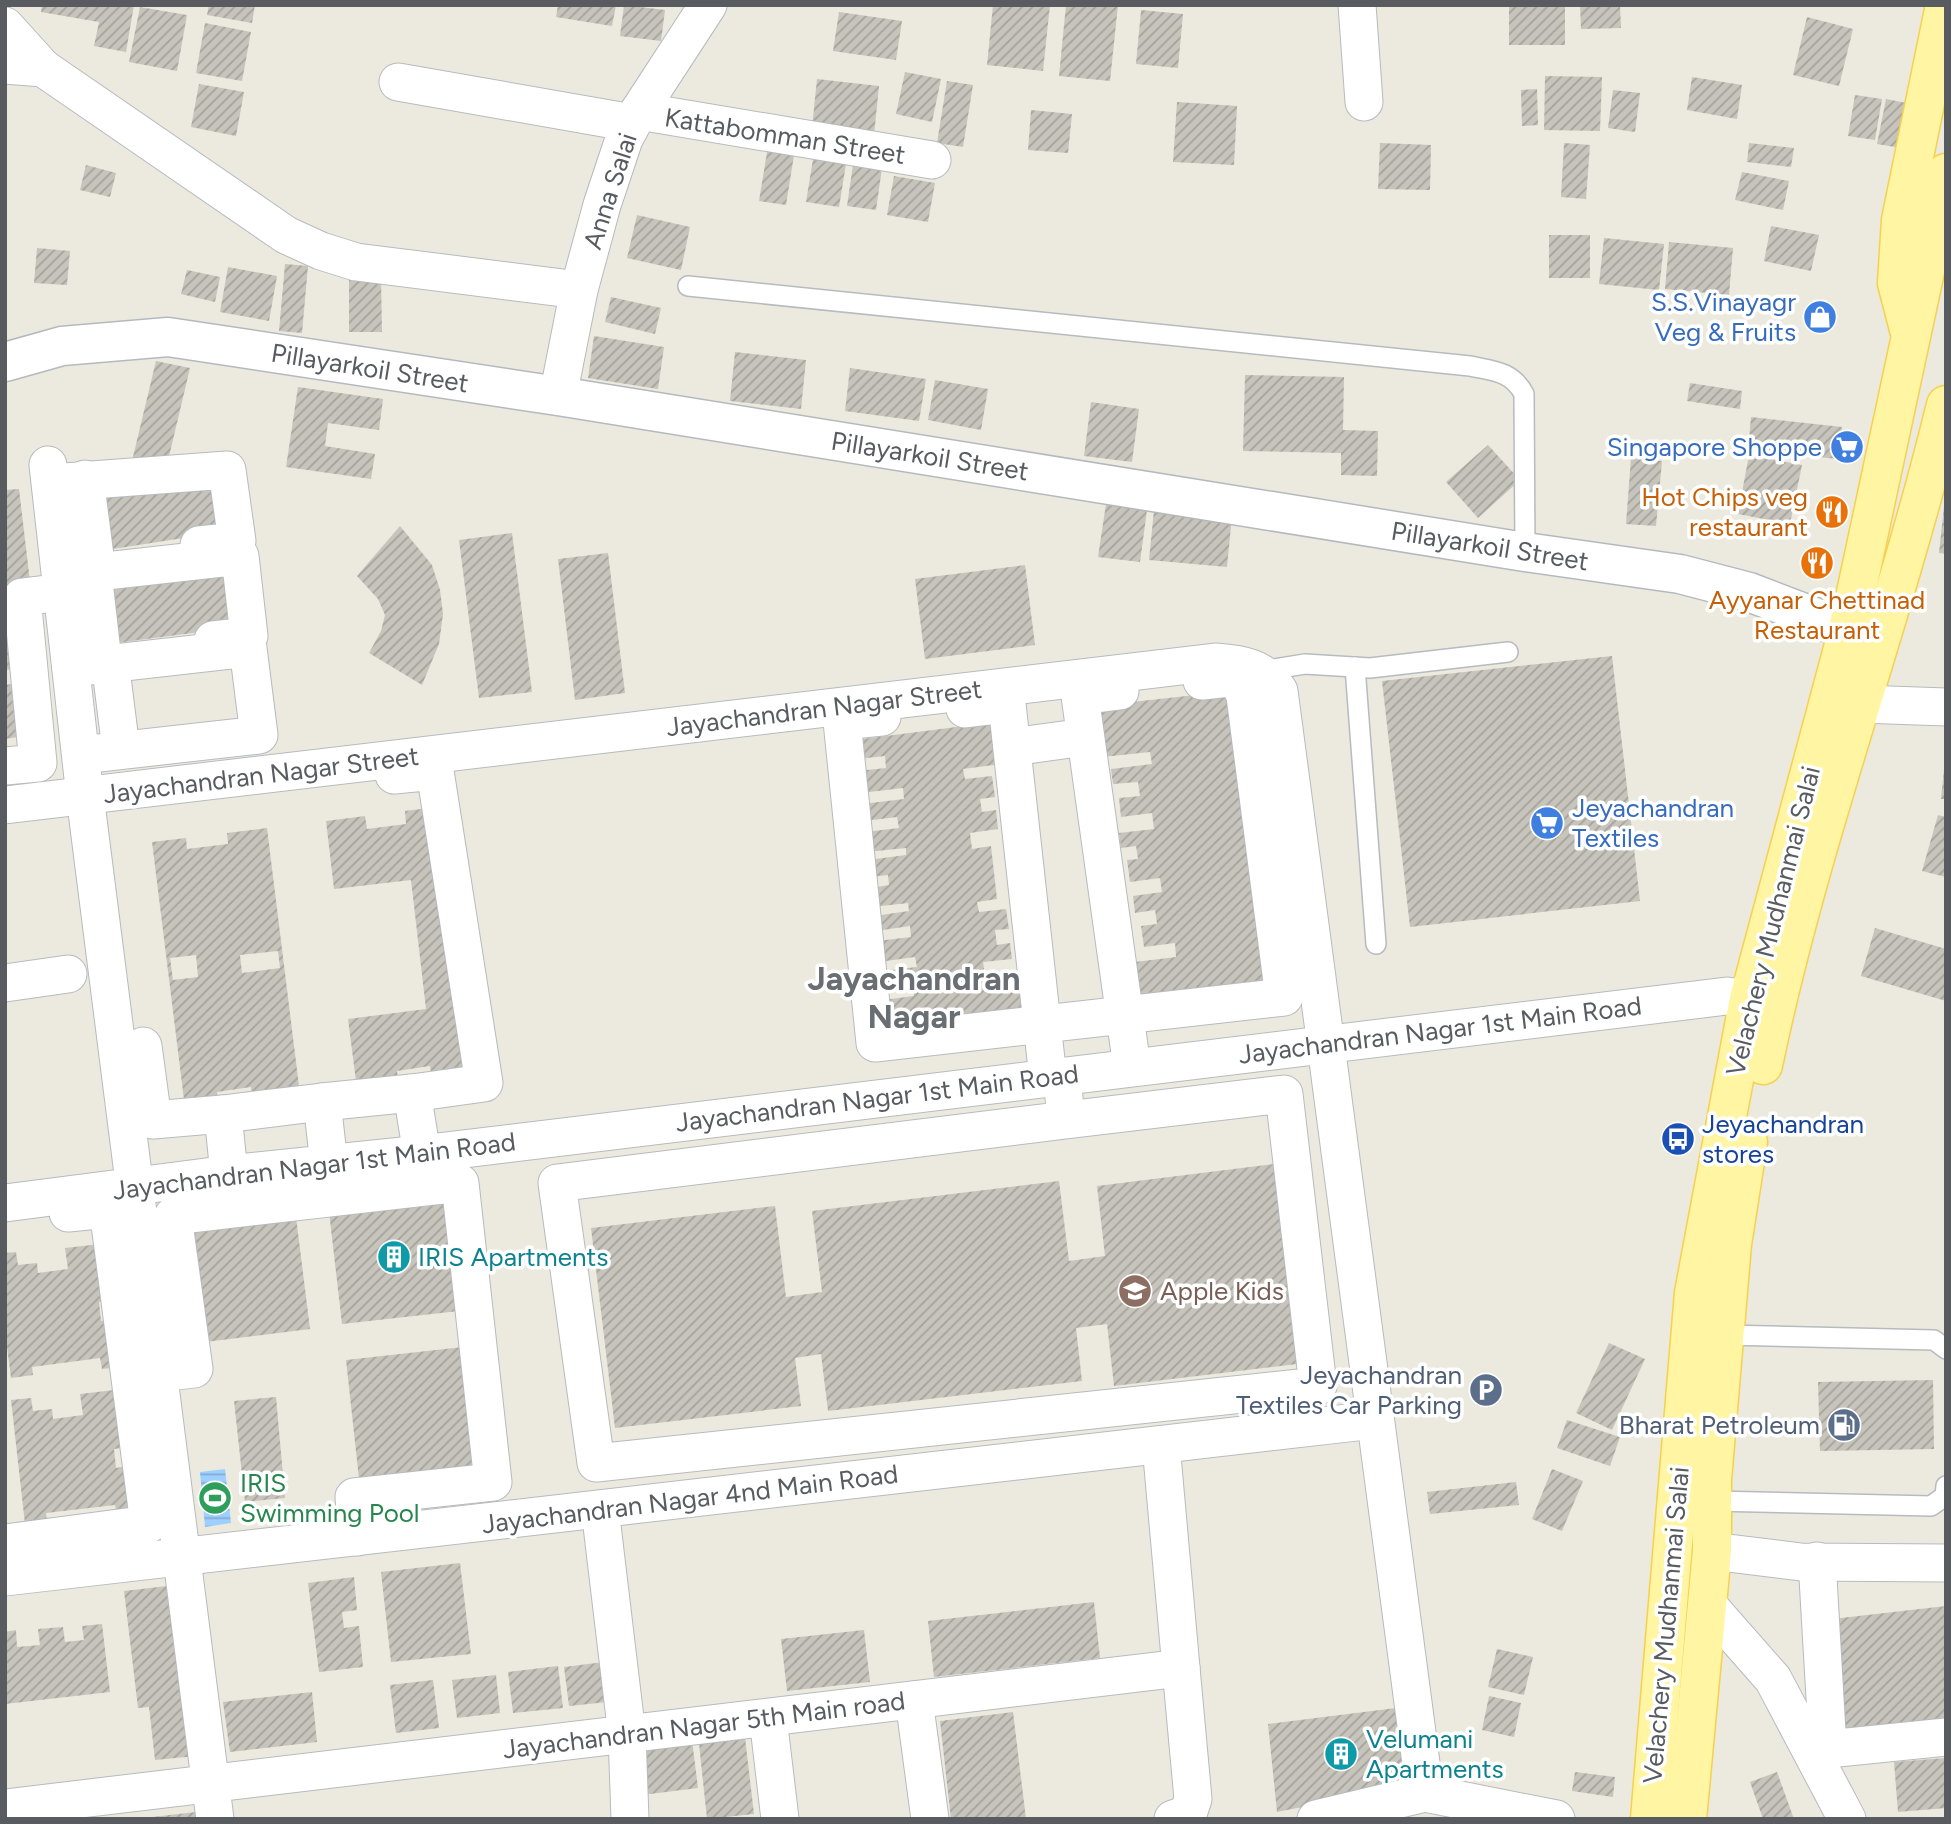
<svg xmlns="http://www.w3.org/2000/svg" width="1951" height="1824" font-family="Figtree,sans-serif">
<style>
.water{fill:url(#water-rules)}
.building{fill:url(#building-hatch);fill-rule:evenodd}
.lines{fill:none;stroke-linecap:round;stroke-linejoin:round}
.lane-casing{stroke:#b7babf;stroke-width:22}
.street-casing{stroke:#b7babf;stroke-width:39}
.secondary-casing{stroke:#b5b9bf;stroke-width:41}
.primary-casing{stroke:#f7d04e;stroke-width:41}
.lane{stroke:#fff;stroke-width:19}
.street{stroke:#fff;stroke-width:37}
.secondary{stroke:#fff;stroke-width:38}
.primary{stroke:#fff5a2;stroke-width:38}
.labels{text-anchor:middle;stroke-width:7;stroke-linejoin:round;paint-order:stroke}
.street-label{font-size:26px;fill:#585c61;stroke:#fff}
.shop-label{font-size:26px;fill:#366cbe;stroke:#fff;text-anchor:end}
.food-label{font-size:26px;fill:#c56008;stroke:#fff;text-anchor:end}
.transit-label{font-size:26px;fill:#164399;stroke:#fff;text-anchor:start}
.culture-label{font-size:26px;fill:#0d838f;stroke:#fff;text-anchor:start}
.education-label{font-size:26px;fill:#785e54;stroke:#fff;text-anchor:start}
.service-label{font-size:26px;fill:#4e5e75;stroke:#fff;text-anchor:end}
.leisure-label{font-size:26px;fill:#27864d;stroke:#fff;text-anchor:start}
.district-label{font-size:33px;font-weight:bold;fill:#696e73;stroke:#fff}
</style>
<defs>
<pattern id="water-rules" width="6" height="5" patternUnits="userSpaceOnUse" patternTransform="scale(1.75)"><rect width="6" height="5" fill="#9dcfff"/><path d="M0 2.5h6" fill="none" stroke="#83abd2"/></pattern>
<pattern id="building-hatch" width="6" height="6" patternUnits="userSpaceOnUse" patternTransform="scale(1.75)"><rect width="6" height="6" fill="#c7c4bc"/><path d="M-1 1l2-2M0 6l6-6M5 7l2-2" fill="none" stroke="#a4a29c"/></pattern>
</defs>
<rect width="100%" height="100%" fill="#eceadf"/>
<polygon class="water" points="225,1469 231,1523 205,1527 200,1472"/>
<g class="building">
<polygon points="42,5 134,5 126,52 94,46 99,22 41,12"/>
<polygon points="209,5 255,5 252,23 207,15"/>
<polygon points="558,5 616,5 612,26 556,17"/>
<polygon points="624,5 665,10 661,41 620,36"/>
<polygon points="993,5 1050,5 1043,71 987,65"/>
<polygon points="1066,5 1118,5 1110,81 1059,76"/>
<rect x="1509" y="5" width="56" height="40"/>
<polygon points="1580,5 1620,5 1621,28 1581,29"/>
<polygon points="140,7 187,15 177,71 129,62"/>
<polygon points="1141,10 1183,14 1178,68 1136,64"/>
<polygon points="839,12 902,21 896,60 833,51"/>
<polygon points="1807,17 1853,29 1839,86 1793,75"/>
<polygon points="205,23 251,32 242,81 196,73"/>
<polygon points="905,72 941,79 932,122 896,114"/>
<polygon points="1545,76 1602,77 1600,131 1544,130"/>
<polygon points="1692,77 1742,85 1737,119 1687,110"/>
<polygon points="817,79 879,86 874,135 812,128"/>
<polygon points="947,81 973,85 963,147 937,143"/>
<polygon points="199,84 244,92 236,136 191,127"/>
<polygon points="1537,89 1538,125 1522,126 1521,90"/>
<polygon points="1613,90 1640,93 1635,132 1608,128"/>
<polygon points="1855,95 1882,99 1875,140 1848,136"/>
<polygon points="1886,99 1922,106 1913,150 1877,144"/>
<polygon points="1177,102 1237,106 1234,165 1173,162"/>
<polygon points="1031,110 1072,114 1068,153 1028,150"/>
<polygon points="1380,143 1431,145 1430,190 1378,189"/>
<polygon points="1564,143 1590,145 1586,199 1561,197"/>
<polygon points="1749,143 1794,148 1791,167 1747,162"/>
<polygon points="768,146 795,149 786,205 759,201"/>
<polygon points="815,147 848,152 839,207 806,202"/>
<polygon points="854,158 883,161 876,210 847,206"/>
<polygon points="86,165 116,173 110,197 80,190"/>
<polygon points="1742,172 1789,181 1783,210 1735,200"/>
<polygon points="894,176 935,183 928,222 887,215"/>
<polygon points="637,215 690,227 681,270 627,258"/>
<polygon points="1771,226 1819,235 1811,271 1764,261"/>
<rect x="1549" y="235" width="41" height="43"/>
<polygon points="1604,238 1664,244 1659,290 1599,284"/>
<polygon points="1669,242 1733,248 1729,295 1665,289"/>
<polygon points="37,248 70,251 67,285 34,283"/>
<polygon points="285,264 308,266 302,333 279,331"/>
<polygon points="228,267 277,276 269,321 220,312"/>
<polygon points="187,270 220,277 215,302 181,294"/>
<polygon points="349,278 381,278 382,332 349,332"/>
<polygon points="611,297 661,308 655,334 605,322"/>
<polygon points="594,336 664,347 658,389 588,378"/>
<polygon points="735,352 806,360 801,409 730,401"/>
<polygon points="156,361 190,368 166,469 132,461"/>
<polygon points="850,368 926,379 919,421 845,411"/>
<polygon points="1245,375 1344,377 1343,430 1378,431 1377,476 1341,475 1341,453 1243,451"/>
<polygon points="935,380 988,389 981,430 928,420"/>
<polygon points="1690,383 1742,391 1740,409 1687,401"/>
<polygon points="298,387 383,399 379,430 328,423 325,446 375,454 371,479 286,467"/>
<polygon points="1091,402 1139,409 1132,462 1084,456"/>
<polygon points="1751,417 1842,427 1838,459 1748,450"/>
<polygon points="1488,445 1520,480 1478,518 1446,482"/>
<polygon points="1749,455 1802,465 1790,524 1738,514"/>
<polygon points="1631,458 1662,461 1656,526 1626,524"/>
<polygon points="215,479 222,532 100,551 92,489"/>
<polygon points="19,489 31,590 5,591 5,490"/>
<polygon points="1106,504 1147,510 1140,562 1098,557"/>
<polygon points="1944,506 1946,506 1946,554 1939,553"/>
<polygon points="1154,510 1232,516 1227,567 1149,560"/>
<polygon points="400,526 432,565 440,590 443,614 439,644 422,685 369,653 381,631 385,615 378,599 357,576"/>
<polygon points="512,533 532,692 479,698 459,540"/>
<polygon points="608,553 625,693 575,700 558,559"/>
<polygon points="1025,565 1035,645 925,659 915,579"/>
<polygon points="233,574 239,627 108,644 102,591"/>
<polygon points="5,646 10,646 12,669 5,670"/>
<polygon points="1612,656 1640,901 1410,927 1382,681"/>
<polygon points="12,684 18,737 5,739 5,685"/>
<polygon points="1232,691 1269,985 1139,1001 1135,962 1176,957 1175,943 1144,947 1141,926 1157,924 1155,910 1135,913 1133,896 1162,892 1160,878 1130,882 1127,860 1138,859 1136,846 1121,848 1119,833 1154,829 1152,813 1121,817 1119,798 1140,796 1138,782 1113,784 1111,769 1152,764 1150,752 1093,758 1087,707"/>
<polygon points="1003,721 1009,763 963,769 965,779 992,776 995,797 980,799 982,812 996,810 998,829 970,833 972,849 991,846 997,899 977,902 979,912 1006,909 1009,929 995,930 997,945 1010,943 1012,959 983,962 985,975 1030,969 1035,1012 923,1027 922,1015 886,1020 883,1000 914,996 913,986 882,989 880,971 917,967 915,957 879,962 877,941 911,937 910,926 876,931 874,916 909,911 908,903 873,907 871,888 889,885 888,875 870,877 868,860 906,855 906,848 867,852 865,832 899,828 897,817 864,821 862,804 904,799 903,788 861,793 858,771 886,768 885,756 858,759 855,740"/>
<polygon points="1944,769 1946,770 1946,799 1941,799"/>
<polygon points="437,807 470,1076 432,1080 430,1066 397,1071 399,1084 357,1089 348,1019 426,1009 411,880 334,889 326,821 365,816 367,829 406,824 405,811"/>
<polygon points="1938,815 1946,817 1946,877 1922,871"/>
<path d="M267,828L300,1094L252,1100L251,1087L217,1092L218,1104L185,1108L152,842L186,838L187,849L228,844L227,833ZM278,951L280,968L242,973L240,955ZM196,955L198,977L173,980L170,958Z"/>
<polygon points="1875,928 1946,949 1946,1001 1861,976"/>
<polygon points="1273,1164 1297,1364 1114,1386 1107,1324 1076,1328 1082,1381 828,1411 821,1354 795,1358 801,1406 615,1428 591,1228 775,1206 786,1297 822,1292 812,1211 1059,1181 1069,1261 1105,1256 1097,1186"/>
<polygon points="445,1190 459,1311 342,1324 328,1203"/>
<polygon points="295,1209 310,1329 197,1343 182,1224"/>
<polygon points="109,1243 116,1300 99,1302 101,1321 116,1319 122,1367 102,1369 100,1358 32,1367 33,1375 11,1378 5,1331 5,1253 16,1252 18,1265 37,1263 38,1273 68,1269 65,1248"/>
<polygon points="1609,1343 1645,1359 1612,1430 1576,1413"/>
<polygon points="463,1347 475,1467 359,1479 346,1360"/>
<polygon points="1933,1380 1934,1449 1820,1451 1818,1382"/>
<polygon points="123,1389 130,1447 114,1449 116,1468 131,1465 137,1513 117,1515 115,1505 46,1513 47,1522 25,1524 11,1400 31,1398 33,1411 52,1409 53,1419 83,1415 80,1394"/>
<polygon points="276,1397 285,1498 245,1502 234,1401"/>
<polygon points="1567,1420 1620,1437 1610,1466 1557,1448"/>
<polygon points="1552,1469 1583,1481 1562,1531 1532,1519"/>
<polygon points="1516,1482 1519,1505 1430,1514 1427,1492"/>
<polygon points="460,1563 471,1654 391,1662 381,1572"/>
<polygon points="354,1577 357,1610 342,1612 344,1628 359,1626 363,1667 319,1672 308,1583"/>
<polygon points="176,1585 196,1756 155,1760 149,1707 138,1708 124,1591"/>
<polygon points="1094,1602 1100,1658 934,1677 928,1621"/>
<polygon points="1946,1606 1946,1733 1846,1743 1832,1619"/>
<polygon points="102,1624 110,1692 5,1704 5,1632 16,1630 17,1647 40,1645 38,1629 63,1627 65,1642 84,1640 82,1626"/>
<polygon points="864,1630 870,1682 787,1691 781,1639"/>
<polygon points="1497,1649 1533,1657 1524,1695 1488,1687"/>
<polygon points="612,1661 617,1701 569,1706 564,1667"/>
<polygon points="558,1666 563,1708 513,1713 508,1672"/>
<polygon points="496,1675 500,1713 457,1718 452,1680"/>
<polygon points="433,1680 439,1728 396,1733 390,1685"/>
<polygon points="312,1692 317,1742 230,1752 223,1702"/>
<polygon points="1489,1696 1521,1703 1514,1737 1482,1730"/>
<polygon points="1404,1707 1414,1785 1277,1812 1268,1724"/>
<polygon points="1013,1712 1026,1819 951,1819 940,1721"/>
<polygon points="744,1729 754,1814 707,1819 698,1734"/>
<polygon points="692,1740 698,1788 642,1795 637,1747"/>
<polygon points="1946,1758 1946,1808 1898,1812 1894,1762"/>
<polygon points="1575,1772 1615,1777 1613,1797 1572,1791"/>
<polygon points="1777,1772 1794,1819 1763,1819 1750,1782"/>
<polygon points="196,1812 197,1819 152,1819 152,1817"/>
</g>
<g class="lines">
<g class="lane-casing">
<g id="lane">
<path d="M688,286L1470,366C1493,371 1512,371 1524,394L1525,552"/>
<polyline points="1355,667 1376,944"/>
<polyline points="1262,671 1305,664 1370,668 1508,652"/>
<polyline points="1724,1335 1934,1340 1946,1349"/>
<polyline points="1712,1501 1931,1506 1945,1496 1946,1486"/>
</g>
</g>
<g class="street-casing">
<g id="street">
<polyline points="1357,5 1364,102"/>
<polyline points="5,26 43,68"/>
<polyline points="5,65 43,68 286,235 321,251 356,262 579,290"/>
<polyline points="398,82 632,123"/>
<polyline points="639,111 932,160"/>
<polyline points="558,396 579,290 602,205 624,139 639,111 708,5"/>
<polyline points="48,465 85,796 215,1819"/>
<polyline points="85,479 95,556"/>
<polyline points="51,483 227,470 237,541 199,545"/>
<polyline points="93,573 102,652"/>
<polyline points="61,576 240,556 249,636 213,640"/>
<polyline points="110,662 121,749"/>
<polyline points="71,668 248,648 259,735 81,755"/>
<polyline points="1120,691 1080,696 1132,1067"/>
<polyline points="1861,704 1946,707"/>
<polyline points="965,709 1007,704 1048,1078"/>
<polyline points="882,717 842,721 875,1043 1284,997 1245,696 1240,683 1229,678 1202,681"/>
<polyline points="1012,747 1085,737"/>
<polyline points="5,766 38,763 22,597 63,592"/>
<polyline points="394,775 435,771 484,1083 412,1093"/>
<path d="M5,805L1215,662C1243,664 1263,667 1279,691L1425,1793"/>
<polyline points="5,983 68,974"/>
<polyline points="143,1046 153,1120 223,1114 229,1174"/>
<polyline points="1062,1076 1066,1120 1284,1094 1318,1386 596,1463 557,1183 1066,1120"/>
<polyline points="223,1114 322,1102"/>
<polyline points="329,1164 322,1102 412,1093 422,1154"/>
<polyline points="5,1203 229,1174 422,1154 1727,996 1749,999"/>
<polyline points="159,1373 194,1369 173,1216 460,1183 493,1482 354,1497 357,1537"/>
<polyline points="600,1509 627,1735 630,1819"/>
<polyline points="5,1543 149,1524 108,1209 68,1213"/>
<polyline points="1712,1551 1801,1562 1946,1563"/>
<polyline points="1817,1561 1828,1749 1946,1737"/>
<polyline points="5,1577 1374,1420"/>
<polyline points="1707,1604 1773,1679 1847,1819"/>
<polyline points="914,1700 930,1819"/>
<polyline points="768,1718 780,1819"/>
<polyline points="5,1808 1181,1668 1161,1445"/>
<polyline points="1173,1819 1188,1814 1193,1799 1181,1668"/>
<polyline points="1316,1819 1425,1793 1556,1819"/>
</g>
</g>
<g class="secondary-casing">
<polyline id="secondary" points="5,362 62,346 168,337 558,396 1525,552 1680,574 1749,592 1848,630"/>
</g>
<g class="primary-casing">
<g id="primary">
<polyline points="1909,329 1897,283 1901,220 1945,5"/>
<path d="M1763,1065C1809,842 1892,627 1946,405"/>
<polyline points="1650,1819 1694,1293 1749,999 1848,630 1946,173"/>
<polyline points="1687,1819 1712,1551 1712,1480 1732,1244 1748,1142"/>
</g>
</g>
<use href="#lane" class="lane"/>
<use href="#street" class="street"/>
<use href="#secondary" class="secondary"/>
<use href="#primary" class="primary"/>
</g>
<defs>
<g id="shop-disc" transform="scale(1.75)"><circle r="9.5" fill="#3f7fe0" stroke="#fff"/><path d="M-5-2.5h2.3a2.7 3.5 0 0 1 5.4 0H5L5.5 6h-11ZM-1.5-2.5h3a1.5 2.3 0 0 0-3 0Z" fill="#fff"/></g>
<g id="supermarket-disc" transform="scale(1.75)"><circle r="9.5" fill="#3f7fe0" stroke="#fff"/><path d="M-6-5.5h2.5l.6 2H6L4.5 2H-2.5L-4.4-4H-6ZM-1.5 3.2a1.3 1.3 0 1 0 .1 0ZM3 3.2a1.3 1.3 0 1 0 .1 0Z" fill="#fff"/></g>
<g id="restaurant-disc" transform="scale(1.75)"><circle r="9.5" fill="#e8710a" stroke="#fff"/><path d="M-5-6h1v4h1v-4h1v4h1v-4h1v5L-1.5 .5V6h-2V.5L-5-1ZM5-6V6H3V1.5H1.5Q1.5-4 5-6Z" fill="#fff"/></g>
<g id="bus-disc" transform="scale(1.75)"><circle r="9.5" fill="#1a4fb4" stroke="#fff"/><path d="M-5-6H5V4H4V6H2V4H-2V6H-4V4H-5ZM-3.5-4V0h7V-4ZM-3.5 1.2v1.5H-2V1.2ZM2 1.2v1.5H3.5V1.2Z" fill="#fff"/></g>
<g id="building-disc" transform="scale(1.75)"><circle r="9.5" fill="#0f9aa8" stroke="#fff"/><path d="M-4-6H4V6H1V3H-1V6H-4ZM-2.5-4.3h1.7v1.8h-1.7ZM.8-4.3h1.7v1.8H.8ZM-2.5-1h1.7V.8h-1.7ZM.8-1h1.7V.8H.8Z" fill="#fff"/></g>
<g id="school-disc" transform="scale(1.75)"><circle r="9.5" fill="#8d6e63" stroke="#fff"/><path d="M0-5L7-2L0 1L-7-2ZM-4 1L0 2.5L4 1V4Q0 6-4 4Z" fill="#fff"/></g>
<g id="parking-disc" transform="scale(1.75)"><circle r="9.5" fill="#5c6f8a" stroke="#fff"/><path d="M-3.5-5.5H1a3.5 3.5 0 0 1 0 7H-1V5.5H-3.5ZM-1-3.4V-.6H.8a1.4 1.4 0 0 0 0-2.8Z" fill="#fff"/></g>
<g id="fuel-disc" transform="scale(1.75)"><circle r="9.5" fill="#5c6f8a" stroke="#fff"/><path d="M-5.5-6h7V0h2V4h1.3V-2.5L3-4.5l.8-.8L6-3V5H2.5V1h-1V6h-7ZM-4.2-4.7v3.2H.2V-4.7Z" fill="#fff"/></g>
<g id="stadium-disc" transform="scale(1.75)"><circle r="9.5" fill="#2e9e5b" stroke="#fff"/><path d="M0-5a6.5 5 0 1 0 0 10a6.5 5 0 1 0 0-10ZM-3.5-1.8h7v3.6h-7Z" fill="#fff"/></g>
</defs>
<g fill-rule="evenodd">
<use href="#shop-disc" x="1820" y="317"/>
<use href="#supermarket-disc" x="1847" y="447"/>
<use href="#restaurant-disc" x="1832" y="512"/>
<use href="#restaurant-disc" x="1817" y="563"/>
<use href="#supermarket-disc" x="1547" y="823"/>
<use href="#bus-disc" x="1678" y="1139"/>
<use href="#building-disc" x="394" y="1257"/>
<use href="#school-disc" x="1135" y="1291"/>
<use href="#parking-disc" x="1486" y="1390"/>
<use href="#fuel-disc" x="1844" y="1425"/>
<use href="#stadium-disc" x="215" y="1498"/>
<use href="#building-disc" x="1341" y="1754"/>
</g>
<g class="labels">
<g class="street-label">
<text transform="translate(785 136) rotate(9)" y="9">Kattabomman Street</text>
<text transform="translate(610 191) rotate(-72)" y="9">Anna Salai</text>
<text transform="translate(370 368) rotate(9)" y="9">Pillayarkoil Street</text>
<text transform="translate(930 456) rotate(9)" y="9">Pillayarkoil Street</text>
<text transform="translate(1490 546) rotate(9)" y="9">Pillayarkoil Street</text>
<text transform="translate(824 708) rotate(-7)" y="9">Jayachandran Nagar Street</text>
<text transform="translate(261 775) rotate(-7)" y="9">Jayachandran Nagar Street</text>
<text transform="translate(1773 921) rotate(-76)" y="9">Velachery Mudhanmai Salai</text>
<text transform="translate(1440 1030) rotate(-7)" y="9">Jayachandran Nagar 1st Main Road</text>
<text transform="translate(877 1098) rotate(-7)" y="9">Jayachandran Nagar 1st Main Road</text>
<text transform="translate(314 1166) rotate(-7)" y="9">Jayachandran Nagar 1st Main Road</text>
<text transform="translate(690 1499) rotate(-7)" y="9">Jayachandran Nagar 4nd Main Road</text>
<text transform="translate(1666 1625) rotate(-85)" y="9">Velachery Mudhanmai Salai</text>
<text transform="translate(704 1725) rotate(-7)" y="9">Jayachandran Nagar 5th Main road</text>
</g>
<g class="shop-label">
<text x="1796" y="311">S.S.Vinayagr<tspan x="1796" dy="30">Veg &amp; Fruits</tspan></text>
<text x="1822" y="456">Singapore Shoppe</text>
<text x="1572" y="817" text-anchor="start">Jeyachandran<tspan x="1572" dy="30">Textiles</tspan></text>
</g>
<g class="food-label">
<text x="1808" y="506">Hot Chips veg<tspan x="1808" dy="30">restaurant</tspan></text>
<text x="1817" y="609" text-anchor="middle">Ayyanar Chettinad<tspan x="1817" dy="30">Restaurant</tspan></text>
</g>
<g class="transit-label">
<text x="1702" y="1133">Jeyachandran<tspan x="1702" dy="30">stores</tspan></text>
</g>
<g class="culture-label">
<text x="418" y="1266">IRIS Apartments</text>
<text x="1366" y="1748">Velumani<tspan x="1366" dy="30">Apartments</tspan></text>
</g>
<g class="education-label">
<text x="1160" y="1300">Apple Kids</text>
</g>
<g class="service-label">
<text x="1462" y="1384">Jeyachandran<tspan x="1462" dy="30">Textiles Car Parking</tspan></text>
<text x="1820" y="1434">Bharat Petroleum</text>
</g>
<g class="leisure-label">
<text x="240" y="1492">IRIS<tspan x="240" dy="30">Swimming Pool</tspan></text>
</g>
<g class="district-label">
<text x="914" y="990">Jayachandran<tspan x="914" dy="38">Nagar</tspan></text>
</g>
</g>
<rect width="1951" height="1824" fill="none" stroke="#585c61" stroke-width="14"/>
</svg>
